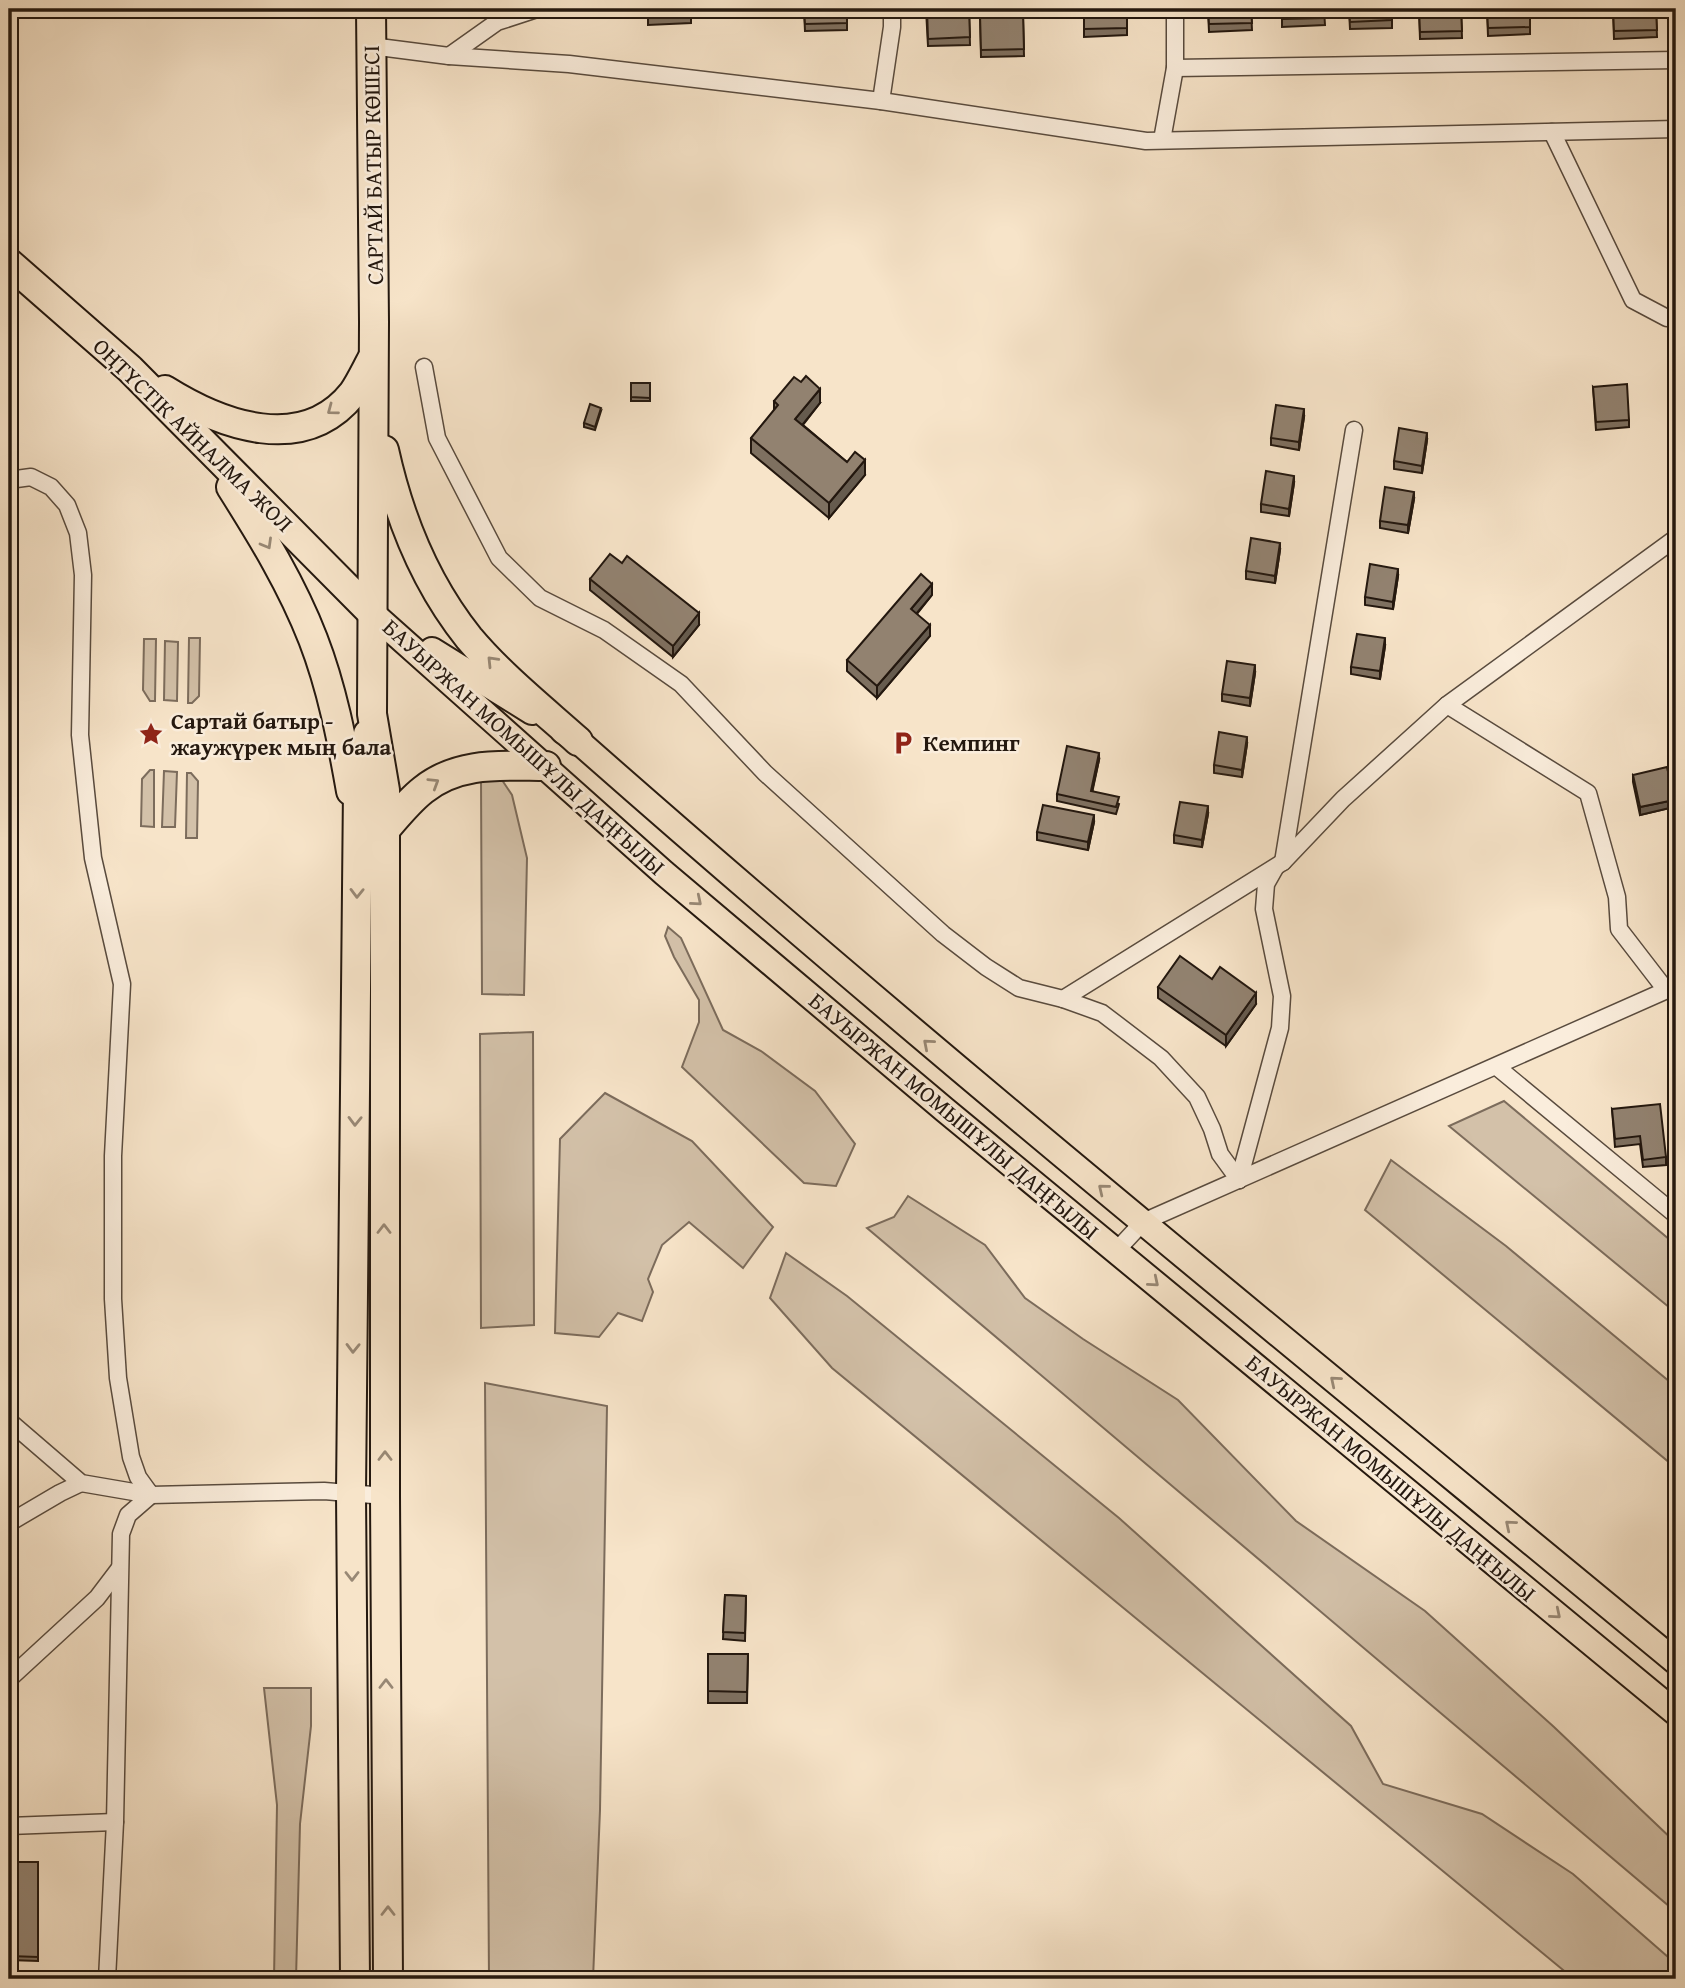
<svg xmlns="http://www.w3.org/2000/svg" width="1685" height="1988" font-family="'Gentium Book Plus',serif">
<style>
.green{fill:#d3c1a9;stroke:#7c6c5c;stroke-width:2}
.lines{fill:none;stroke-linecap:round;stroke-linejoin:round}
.street-casing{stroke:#594b3e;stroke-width:19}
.primary-casing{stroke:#24180f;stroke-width:28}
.highway-casing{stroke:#24180f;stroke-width:32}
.street{stroke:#faeddc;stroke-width:16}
.primary{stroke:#f7e4c9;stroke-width:24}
.highway{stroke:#f7e4c9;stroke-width:28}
.wall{fill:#7e7060;stroke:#24180f;stroke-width:2}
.shaded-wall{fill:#665b4e;stroke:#24180f;stroke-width:2}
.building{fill:#928270;stroke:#24180f;stroke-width:2}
.oneway{stroke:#988875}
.labels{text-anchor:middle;stroke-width:5;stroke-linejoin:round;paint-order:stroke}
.street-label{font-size:23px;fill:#24180f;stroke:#faeddc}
.poi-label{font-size:23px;font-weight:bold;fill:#24180f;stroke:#faeddc;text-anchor:start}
</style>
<rect width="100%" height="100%" fill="#f7e4c9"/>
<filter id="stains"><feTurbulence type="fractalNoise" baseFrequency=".00286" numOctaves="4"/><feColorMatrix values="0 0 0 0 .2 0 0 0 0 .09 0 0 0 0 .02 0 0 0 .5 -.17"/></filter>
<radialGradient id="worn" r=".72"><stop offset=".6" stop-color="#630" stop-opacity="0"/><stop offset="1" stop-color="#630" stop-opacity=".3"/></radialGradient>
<g class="green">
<polygon points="189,638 200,638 199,696 192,703 188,703"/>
<polygon points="144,639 156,639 155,701 150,701 143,690"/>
<polygon points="165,641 178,642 177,701 164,700"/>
<polygon points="494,768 512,795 527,858 524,995 482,994 481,779"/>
<polygon points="150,770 154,770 154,827 141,826 142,779"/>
<polygon points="164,771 177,772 175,827 162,827"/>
<polygon points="187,773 191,773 198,781 197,838 186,838"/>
<polygon points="668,927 681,938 723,1030 761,1051 815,1091 855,1144 836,1186 804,1183 682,1067 699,1022 699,1000 674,957 665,936"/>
<polygon points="533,1032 534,1325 481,1328 480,1034"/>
<polygon points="605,1093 692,1141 773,1227 743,1268 689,1222 662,1245 648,1279 653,1292 642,1321 618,1313 599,1337 555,1333 560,1139"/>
<polygon points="1504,1101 1676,1245 1676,1313 1449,1126"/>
<polygon points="1391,1160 1506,1246 1676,1387 1676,1468 1365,1210"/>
<polygon points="908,1196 985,1245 1025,1298 1083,1339 1178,1400 1296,1521 1425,1611 1554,1727 1676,1843 1676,1912 867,1228 894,1217"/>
<polygon points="786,1253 847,1296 1119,1518 1351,1726 1383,1784 1482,1814 1573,1874 1676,1964 1676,1979 1574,1979 832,1368 770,1298"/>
<polygon points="485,1383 607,1406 600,1810 593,1979 489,1979"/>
<polygon points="264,1688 311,1688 311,1726 300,1824 296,1979 274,1979 277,1805"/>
</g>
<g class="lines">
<g class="street-casing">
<g id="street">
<polyline points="371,46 449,56 569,64 881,101 1146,141 1676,129"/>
<polyline points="449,56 497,22 537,9"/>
<polyline points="1175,68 1676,60"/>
<polyline points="881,101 892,27 892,9"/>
<polyline points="1552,132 1633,300 1667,318 1676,318"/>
<polyline points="1162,140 1175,68 1175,9"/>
<polyline points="424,367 437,438 499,558 540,598 604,630 681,684 765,773 943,934 986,967 1019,988 1063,999"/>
<polyline points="9,480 31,477 51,487 67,505 78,533 83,575 80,735 93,858 122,984 113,1156 113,1299 118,1378 131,1457 138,1477 151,1495 324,1491 385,1496"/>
<polyline points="1447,705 1588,793 1617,897 1619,929 1666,990"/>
<polyline points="1283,862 1354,430"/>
<polyline points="1497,1067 1676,1215"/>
<polyline points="1239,1180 1220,1154 1212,1129 1197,1097 1161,1058 1102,1013 1063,999 1283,862 1343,799 1447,705 1676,538"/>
<polyline points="1239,1180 1280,1028 1282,996 1264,909 1266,884 1275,868"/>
<polyline points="1116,1251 1143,1222 1676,986"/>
<polyline points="9,1421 81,1483 151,1495"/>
<polyline points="9,1523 60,1493 81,1483"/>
<polyline points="9,1679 97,1598 119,1569"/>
<polyline points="9,1826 115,1822"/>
<polyline points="107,1979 115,1822 121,1534 128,1515 151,1495"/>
</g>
</g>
<g class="primary-casing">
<g id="primary">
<polyline points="371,612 664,873 945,1110 1676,1713"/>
<polyline points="432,650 532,712"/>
<path d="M563,731L578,741C936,1057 1308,1358 1676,1662"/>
</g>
</g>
<g class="highway-casing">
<g id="highway">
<polyline points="371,9 374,322 372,714 385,790 385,1496 388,1979"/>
<polyline points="9,263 130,369 371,612"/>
<path d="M165,390C221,425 303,456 353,393C360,383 366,370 372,359"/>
<path d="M384,450C399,518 425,583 469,638C501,676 541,708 578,741"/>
<path d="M231,487C262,536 292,585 313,639C332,688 342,740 351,791"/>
<path d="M385,830C397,816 409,801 423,790C459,761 503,766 546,766"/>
<polyline points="355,1979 351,1493 358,789 368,734"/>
</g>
</g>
<use href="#street" class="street"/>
<use href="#primary" class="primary"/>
<use href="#highway" class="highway"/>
</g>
<g class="wall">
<polygon points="648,9 691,9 691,23 648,25"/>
<polygon points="804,9 847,9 847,30 805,31"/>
<polygon points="926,9 969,9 970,45 928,46"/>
<polygon points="1084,9 1127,9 1127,35 1084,37"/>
<polygon points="1208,9 1251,9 1252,30 1209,32"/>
<polygon points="1282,9 1324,9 1325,25 1282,27"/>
<polygon points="1349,9 1392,9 1392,28 1350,29"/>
<polygon points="1419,9 1461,9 1462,38 1420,39"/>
<polygon points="1487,9 1530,9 1530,34 1488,36"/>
<polygon points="1613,9 1656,9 1657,37 1614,39"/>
<polygon points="1023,14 1024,56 981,57 980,15"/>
<rect x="631" y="383" width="19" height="18"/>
<polygon points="1593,387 1629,420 1629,427 1596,430"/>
<polygon points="774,401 820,403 803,425 847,462 865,475 829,518 751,453 751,438 774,411"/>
<polygon points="601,411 595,430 584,427 584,423"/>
<polygon points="1304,417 1299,450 1271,445 1271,438"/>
<polygon points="1427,440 1422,473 1394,469 1394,461"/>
<polygon points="1294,483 1289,516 1261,512 1261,504"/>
<polygon points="1414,499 1408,533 1380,528 1380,521"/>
<polygon points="1280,550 1275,583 1246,579 1246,571"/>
<polygon points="1398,576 1393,609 1365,605 1365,597"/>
<polygon points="590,579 699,625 673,657 590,590"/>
<polygon points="932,595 917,614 930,636 877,698 847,671 847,660"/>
<polygon points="1385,646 1380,679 1351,674 1351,667"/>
<polygon points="1255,673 1250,706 1222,701 1222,694"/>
<polygon points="1247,744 1242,777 1214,773 1214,765"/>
<polygon points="1099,760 1092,791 1119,804 1116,814 1057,801 1057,794"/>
<polygon points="1633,775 1674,807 1640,815 1633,782"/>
<polygon points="1208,814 1202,847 1174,843 1174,835"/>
<polygon points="1094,822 1088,850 1037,840 1037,832"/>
<polygon points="1212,979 1256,1004 1226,1046 1158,998 1158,987"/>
<polygon points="1612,1109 1666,1157 1666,1165 1643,1167 1640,1144 1615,1147"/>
<polygon points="725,1595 746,1596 745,1641 723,1639"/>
<polygon points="708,1654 748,1654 747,1703 708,1703"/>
<polygon points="9,1862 38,1862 38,1961 9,1960"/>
</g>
<g class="shaded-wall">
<polygon points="820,389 820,403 795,434 795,419"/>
<polygon points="1304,409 1304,417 1299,450 1299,442"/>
<polygon points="1427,433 1427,440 1422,473 1422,466"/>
<polygon points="865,460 865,475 829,518 829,503"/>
<polygon points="1294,476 1294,483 1289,516 1289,509"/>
<polygon points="1414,492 1414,499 1408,533 1408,525"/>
<polygon points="1280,543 1280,550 1275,583 1275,576"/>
<polygon points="1398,569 1398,576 1393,609 1393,602"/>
<polygon points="932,584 932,595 911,620 911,609"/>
<polygon points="699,613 699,625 673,657 673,646"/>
<polygon points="930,625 930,636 877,698 877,686"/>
<polygon points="1385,638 1385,646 1380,679 1380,671"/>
<polygon points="1255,665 1255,673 1250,706 1250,698"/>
<polygon points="1247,737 1247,744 1242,777 1242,770"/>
<polygon points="1099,753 1099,760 1091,798 1091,791"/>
<polygon points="1674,800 1674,807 1640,815 1640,807"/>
<polygon points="1208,806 1208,814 1202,847 1202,840"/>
<polygon points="1094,815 1094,822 1088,850 1088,842"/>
<polygon points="1256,993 1256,1004 1226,1046 1226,1035"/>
</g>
<g class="building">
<polygon points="648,9 691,9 691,16 648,17"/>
<polygon points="804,9 847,9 847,23 805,24"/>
<polygon points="927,9 969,9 970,37 928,39"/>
<polygon points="1084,9 1127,9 1127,28 1084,29"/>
<polygon points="1208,9 1251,9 1252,23 1209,24"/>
<polygon points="1282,9 1324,9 1325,18 1282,19"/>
<polygon points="1349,9 1392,9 1392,20 1350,22"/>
<polygon points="1419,9 1461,9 1462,31 1420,32"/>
<polygon points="1487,9 1530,9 1530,27 1488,28"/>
<polygon points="1613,9 1656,9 1657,30 1614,31"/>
<polygon points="1023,14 1024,49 981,50 980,15"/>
<polygon points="806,376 820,389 795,419 847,462 855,452 865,460 829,503 751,438 778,405 774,401 794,377 801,382"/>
<polygon points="631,383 650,383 650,398 631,397"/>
<polygon points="1627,384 1629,420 1596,422 1593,387"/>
<polygon points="590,404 601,408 595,427 584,423"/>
<polygon points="1276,405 1304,409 1299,442 1271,438"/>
<polygon points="1399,428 1427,433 1422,466 1394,461"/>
<polygon points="1266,471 1294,476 1289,509 1261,504"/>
<polygon points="1385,487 1414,492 1408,525 1380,521"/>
<polygon points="1251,538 1280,543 1275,576 1246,571"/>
<polygon points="610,554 622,563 627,556 699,613 673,646 590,579"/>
<polygon points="1370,564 1398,569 1393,602 1365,597"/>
<polygon points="921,574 932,584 911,609 930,625 877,686 847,660"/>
<polygon points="1357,634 1385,638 1380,671 1351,667"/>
<polygon points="1227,661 1255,665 1250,698 1222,694"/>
<polygon points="1219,732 1247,737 1242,770 1214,765"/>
<polygon points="1067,746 1099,753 1091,791 1119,797 1116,807 1057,794"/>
<polygon points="1667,767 1674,800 1640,807 1633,775"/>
<polygon points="1180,802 1208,806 1202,840 1174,835"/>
<polygon points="1043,805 1094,815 1088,842 1037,832"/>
<polygon points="1180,956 1212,979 1220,967 1256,993 1226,1035 1158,987"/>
<polygon points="1660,1104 1666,1157 1643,1160 1640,1136 1615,1139 1612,1109"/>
<polygon points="725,1595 746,1596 745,1633 723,1632"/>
<polygon points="708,1654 748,1654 747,1692 708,1691"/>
<polygon points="9,1862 38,1862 38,1957 9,1956"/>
</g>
<defs><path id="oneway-chevron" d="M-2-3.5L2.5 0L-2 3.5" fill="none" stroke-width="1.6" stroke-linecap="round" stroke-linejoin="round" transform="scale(1.75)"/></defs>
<g class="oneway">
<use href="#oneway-chevron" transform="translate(332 410) rotate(143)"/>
<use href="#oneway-chevron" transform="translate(267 544) rotate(60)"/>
<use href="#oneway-chevron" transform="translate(492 661) rotate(-134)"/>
<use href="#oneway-chevron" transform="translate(434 783) rotate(-32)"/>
<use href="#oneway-chevron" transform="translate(357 893) rotate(91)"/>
<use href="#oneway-chevron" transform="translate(697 901) rotate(40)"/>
<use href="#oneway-chevron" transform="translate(928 1044) rotate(-139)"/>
<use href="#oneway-chevron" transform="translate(355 1121) rotate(91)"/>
<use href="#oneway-chevron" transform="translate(1103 1189) rotate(-141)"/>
<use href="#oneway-chevron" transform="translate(384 1229) rotate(-90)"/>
<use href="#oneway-chevron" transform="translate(1154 1282) rotate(40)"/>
<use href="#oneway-chevron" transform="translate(353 1348) rotate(91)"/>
<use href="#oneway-chevron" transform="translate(1335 1381) rotate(-140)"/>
<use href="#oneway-chevron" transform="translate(385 1456) rotate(-90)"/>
<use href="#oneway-chevron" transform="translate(1510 1525) rotate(-140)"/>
<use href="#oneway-chevron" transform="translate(352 1576) rotate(90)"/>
<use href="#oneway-chevron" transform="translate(1556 1614) rotate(40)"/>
<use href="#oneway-chevron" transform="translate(386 1684) rotate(-90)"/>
<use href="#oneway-chevron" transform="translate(388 1911) rotate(-90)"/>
</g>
<defs>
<g id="sight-bare" transform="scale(1.89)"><path d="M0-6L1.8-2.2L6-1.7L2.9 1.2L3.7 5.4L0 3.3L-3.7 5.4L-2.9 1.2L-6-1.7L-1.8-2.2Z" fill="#8f2418" stroke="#faeddc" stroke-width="2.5" paint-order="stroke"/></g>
<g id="parking-bare" transform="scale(1.89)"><path d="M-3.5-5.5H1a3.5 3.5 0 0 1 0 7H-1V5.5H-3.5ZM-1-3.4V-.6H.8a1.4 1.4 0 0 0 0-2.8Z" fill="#8f2418" stroke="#faeddc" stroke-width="2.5" paint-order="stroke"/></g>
</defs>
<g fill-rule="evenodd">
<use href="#sight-bare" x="151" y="734"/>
<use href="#parking-bare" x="903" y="743"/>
</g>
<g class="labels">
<g class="street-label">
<text transform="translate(373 165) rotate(-91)" y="8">САРТАЙ БАТЫР КӨШЕСІ</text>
<text transform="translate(193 435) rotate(44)" y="8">ОҢТҮСТІК АЙНАЛМА ЖОЛ</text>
<text transform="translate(524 747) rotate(42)" y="8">БАУЫРЖАН МОМЫШҰЛЫ ДАҢҒЫЛЫ</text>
<text transform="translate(954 1116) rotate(40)" y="8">БАУЫРЖАН МОМЫШҰЛЫ ДАҢҒЫЛЫ</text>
<text transform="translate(1391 1478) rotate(40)" y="8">БАУЫРЖАН МОМЫШҰЛЫ ДАҢҒЫЛЫ</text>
</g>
<g class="poi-label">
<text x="171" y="729">Сартай батыр -<tspan x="171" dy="26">жаужүрек мың бала</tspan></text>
<text x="923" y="751">Кемпинг</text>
</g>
</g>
<rect width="1685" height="1988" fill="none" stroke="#f7e4c9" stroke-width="35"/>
<rect x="10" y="10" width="1664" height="1967" fill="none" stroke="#24180f" stroke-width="3.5"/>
<rect x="18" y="18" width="1650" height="1953" fill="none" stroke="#24180f" stroke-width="2"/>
<rect width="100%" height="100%" filter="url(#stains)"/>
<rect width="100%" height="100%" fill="url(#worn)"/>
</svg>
